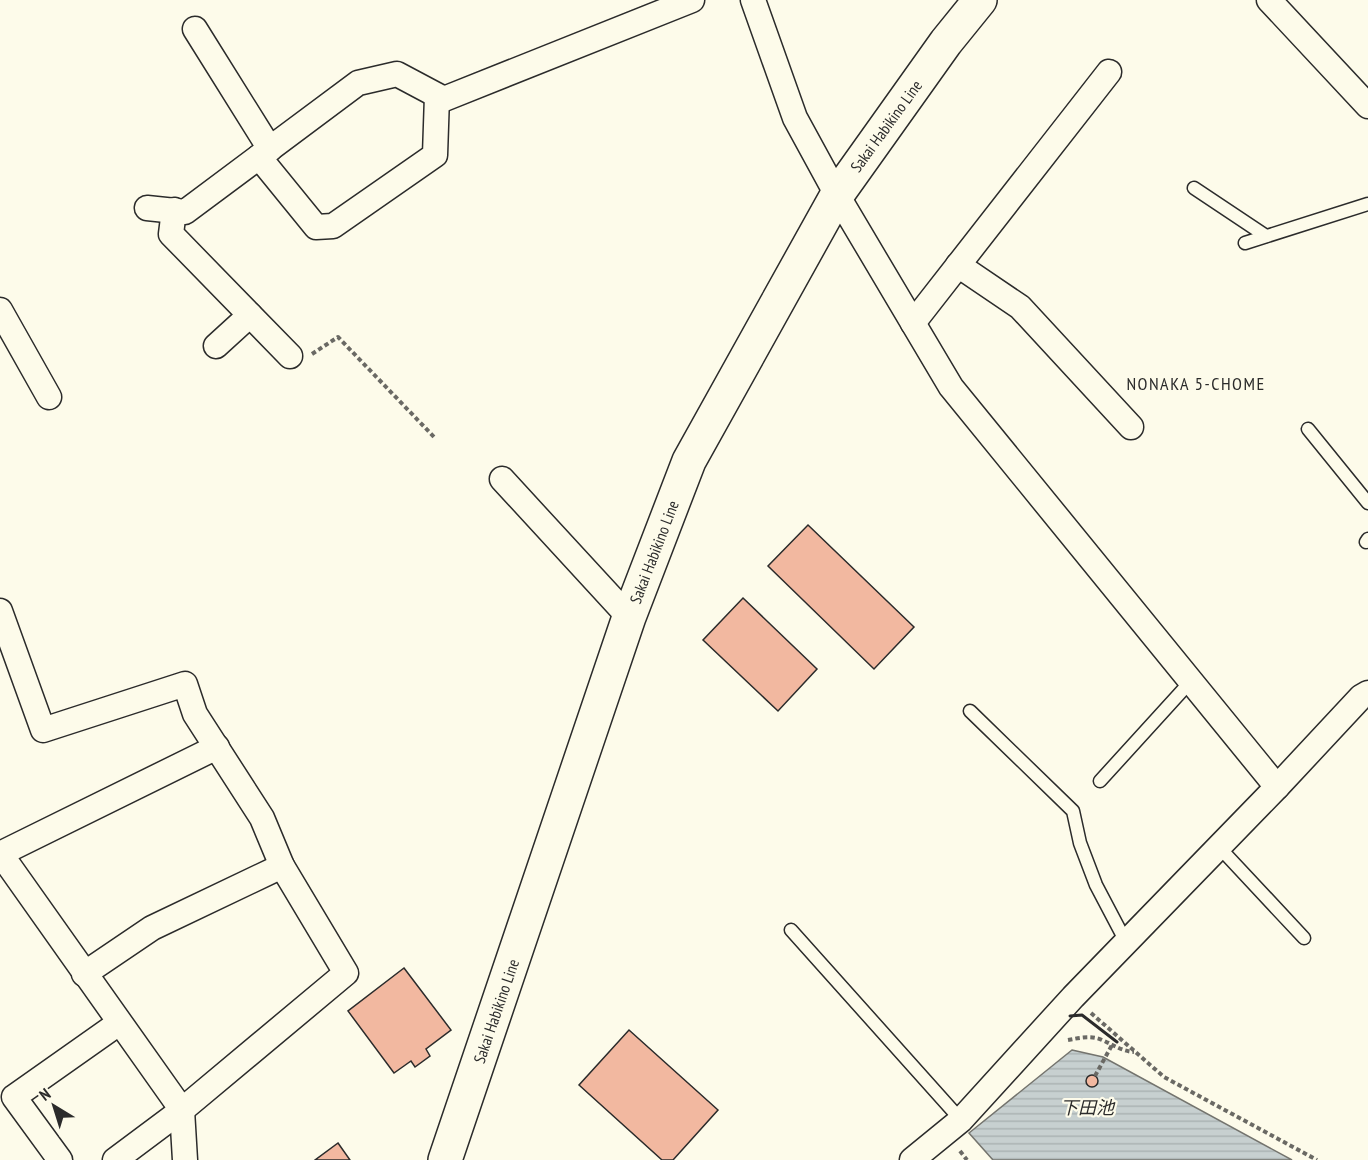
<svg xmlns="http://www.w3.org/2000/svg" width="1368" height="1160" font-family="'PT Sans Narrow','Noto Sans JP',sans-serif">
<style>
.water{fill:url(#water-rules);stroke:#74746e;stroke-width:1.5}
.building{fill:#f2b8a0;stroke:#2b2b2b;stroke-width:1.5}
.lines{fill:none;stroke-linecap:round;stroke-linejoin:round}
.service-casing{stroke:#2b2b2b;stroke-width:15}
.minor-casing{stroke:#2b2b2b;stroke-width:27}
.primary-casing{stroke:#2b2b2b;stroke-width:36}
.path{stroke:#6a6964;stroke-width:4;stroke-dasharray:4.5 3;stroke-linecap:butt}
.service{stroke:#fdfbea;stroke-width:12}
.minor{stroke:#fdfbea;stroke-width:24}
.primary{stroke:#fdfbea;stroke-width:33}
.wall{stroke:#2b2b2b;stroke-width:3}
.labels{text-anchor:middle;stroke-width:4.5;stroke-linejoin:round;paint-order:stroke}
.street-label{font-size:16px;fill:#2b2b2b;stroke:#fdfbea}
.neighbourhood-label{font-size:18px;letter-spacing:1.5px;fill:#2b2b2b;stroke:#fdfbea}
.water-label{font-size:18px;font-style:italic;fill:#2b2b2b;stroke:#fdfbea}
</style>
<defs>
<pattern id="water-rules" width="6" height="5" patternUnits="userSpaceOnUse" patternTransform="scale(1.5)"><rect width="6" height="5" fill="#c7d0d0"/><path d="M0 2.5h6" fill="none" stroke="#abb3b3"/></pattern>
</defs>
<rect width="100%" height="100%" fill="#fdfbea"/>
<polygon class="water" points="1072,1050 1103,1057 1292,1160 993,1160 969,1133"/>
<g class="building">
<polygon points="808,525 914,627 874,669 768,566"/>
<polygon points="743,598 817,669 778,711 703,640"/>
<polygon points="404,968 451,1030 426,1049 430,1056 415,1067 411,1061 394,1073 348,1011"/>
<polygon points="629,1030 718,1110 673,1160 662,1160 579,1085"/>
<circle cx="1092" cy="1081" r="6"/>
<polygon points="338,1143 350,1160 315,1160"/>
</g>
<g class="lines">
<g class="service-casing">
<g id="service">
<polyline points="1194,188 1266,236"/>
<polyline points="1245,243 1368,204"/>
<polyline points="1308,429 1368,503"/>
<polyline points="1366,542 1368,539"/>
<polyline points="970,711 1073,811 1080,843 1096,885 1126,942"/>
<polyline points="1100,781 1191,681"/>
<polyline points="1219,847 1304,938"/>
<polyline points="791,930 961,1120"/>
</g>
</g>
<g class="minor-casing">
<g id="minor">
<polyline points="753,0 795,118 837,195 951,387 1277,787"/>
<polyline points="1269,0 1368,106"/>
<polyline points="195,29 270,149"/>
<polyline points="259,157 316,227 333,226 435,155 437,96"/>
<polyline points="147,208 185,212 358,83 397,74 444,99 692,0"/>
<polyline points="174,210 171,234 290,356"/>
<polyline points="958,265 1020,307 1131,427"/>
<polyline points="0,310 49,397"/>
<polyline points="913,323 1109,72"/>
<polyline points="216,346 250,315"/>
<polyline points="502,479 629,617"/>
<polyline points="0,611 43,730 185,684 195,714 262,818 282,866 346,973 182,1110 115,1160"/>
<polyline points="0,853 182,1110 185,1160"/>
<polyline points="0,854 217,747"/>
<polyline points="84,974 152,928 282,866"/>
<polyline points="60,1160 14,1097 119,1023"/>
<polyline points="912,1160 961,1120 1073,997 1277,787 1361,697 1368,693"/>
</g>
</g>
<g class="primary-casing">
<polyline id="primary" points="445,1160 629,617 689,461 837,195 946,42 980,0"/>
</g>
<g class="path">
<polyline points="312,354 338,337 436,439"/>
<polyline points="1091,1013 1164,1077 1317,1160"/>
<path d="M1068,1040C1079,1038 1091,1035 1102,1040C1114,1045 1121,1051 1134,1052"/>
<polyline points="1095,1076 1112,1045"/>
<polyline points="960,1151 967,1160"/>
</g>
<use href="#service" class="service"/>
<use href="#minor" class="minor"/>
<use href="#primary" class="primary"/>
<polyline class="wall" points="1070,1016 1082,1015 1117,1042"/>
</g>
<g class="labels">
<g class="street-label">
<text transform="translate(886 126) rotate(-54)" y="6">Sakai Habikino Line</text>
<text transform="translate(654 552) rotate(-69)" y="6">Sakai Habikino Line</text>
<text transform="translate(496 1011) rotate(-71)" y="6">Sakai Habikino Line</text>
</g>
<g class="neighbourhood-label">
<text x="1196" y="390">NONAKA 5-CHOME</text>
</g>
<g class="water-label">
<text x="1087" y="1114">下田池</text>
</g>
</g>
<g transform="translate(54 1106) rotate(322)" stroke="#fdfbea" stroke-width="4.5" paint-order="stroke">
<path d="M0-4.5L10 22L0 15L-10 22Z" fill="#2b2b2b"/>
<text y="-9" font-size="16" font-weight="bold" text-anchor="middle" fill="#2b2b2b">N</text>
</g>
</svg>
